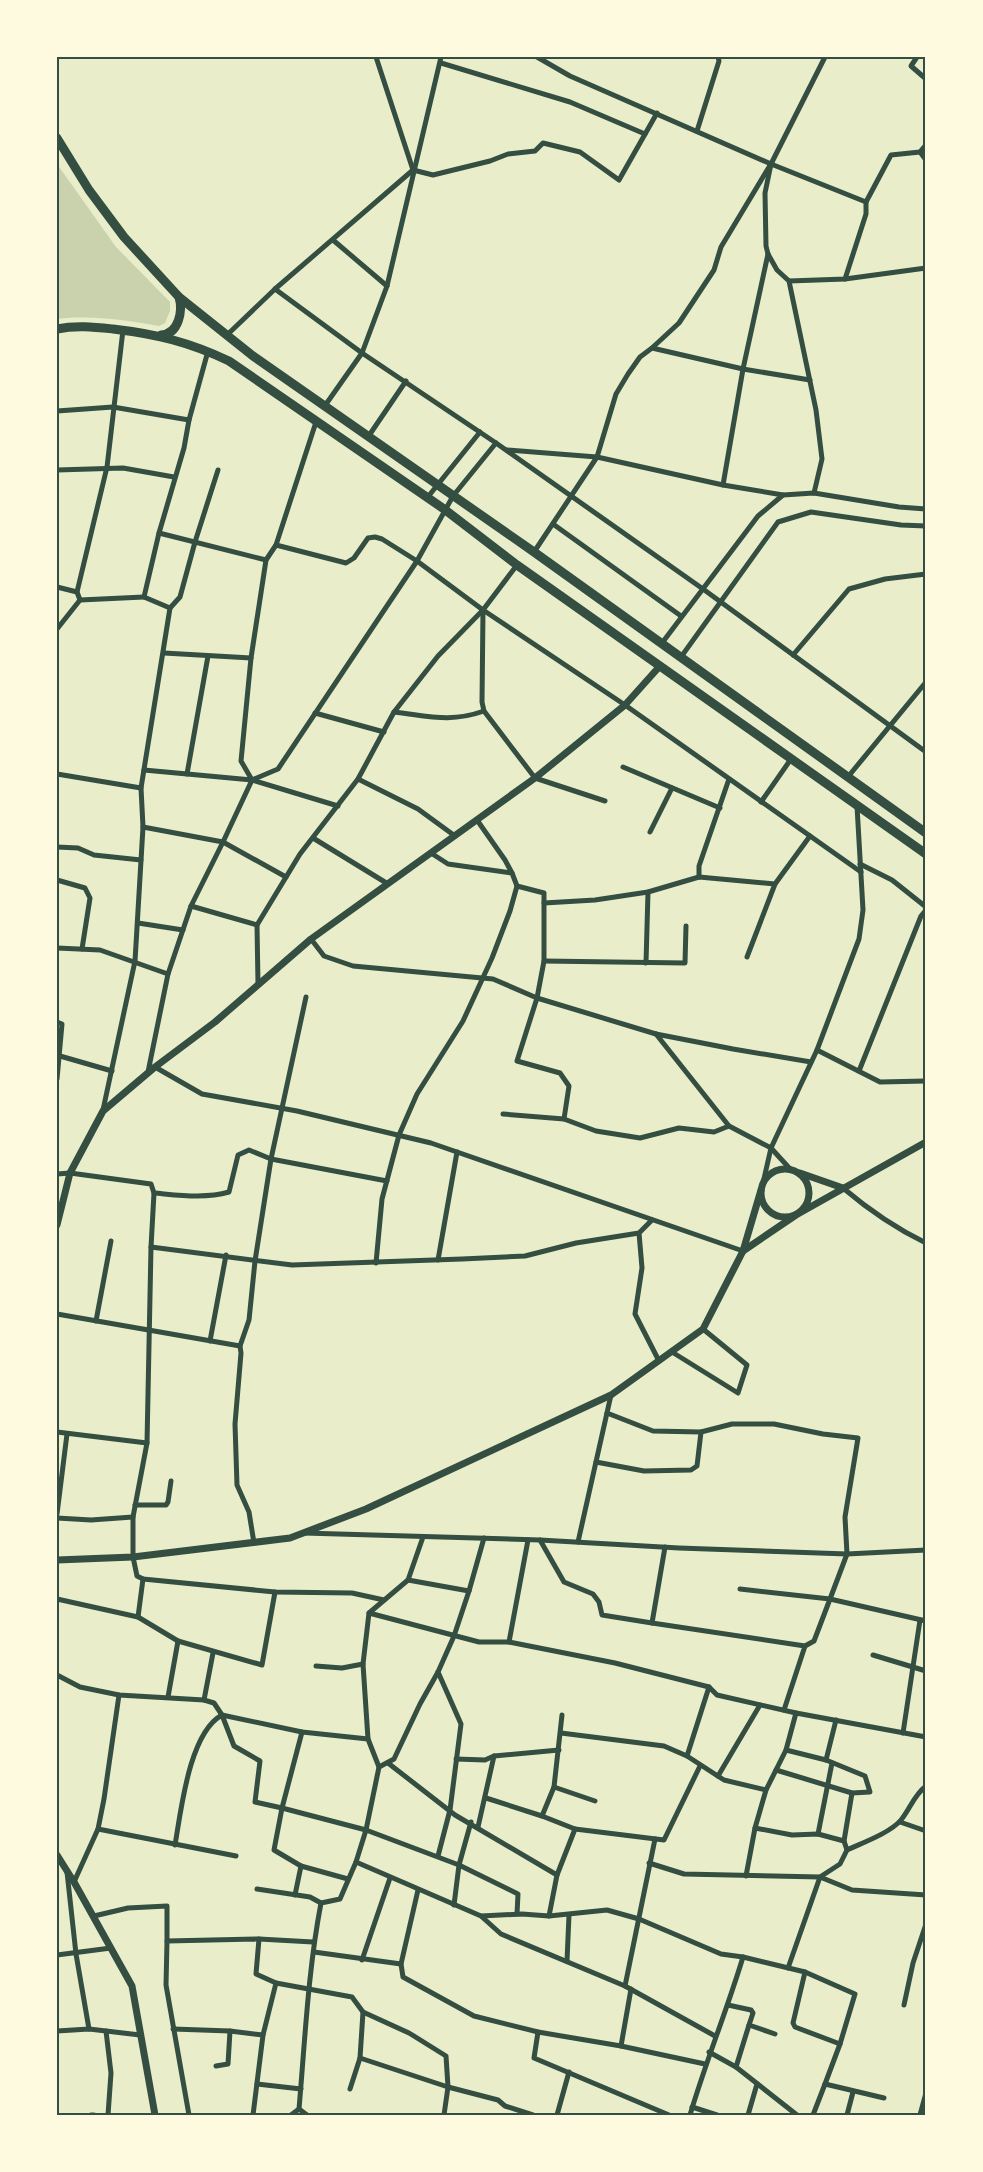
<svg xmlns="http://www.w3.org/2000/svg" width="983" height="2172" font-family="Commissioner,sans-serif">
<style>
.green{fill:#cad2ad}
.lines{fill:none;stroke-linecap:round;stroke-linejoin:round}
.minor{stroke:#344e41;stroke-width:5}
.tertiary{stroke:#344e41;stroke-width:7}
.trunk{stroke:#344e41;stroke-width:9}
.neatline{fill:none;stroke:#344e41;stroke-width:2}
</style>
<rect width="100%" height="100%" fill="#e9edc9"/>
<path class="green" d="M57,164L116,247L170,302V311L165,323L159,326C124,320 92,315 57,319Z"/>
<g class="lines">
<g class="minor">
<polyline points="537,57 570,76 771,164 866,202 866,214 845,279"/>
<polyline points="917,57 911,66 926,79"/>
<polyline points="441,63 570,102 645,134"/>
<polyline points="697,131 719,61 718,57"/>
<polyline points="920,152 926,160"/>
<polyline points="413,170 433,175 490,161 508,154 535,151 543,143 580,152 619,180 657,113"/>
<polyline points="866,202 891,155 920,152 926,145"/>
<polyline points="333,240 387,286"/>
<polyline points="789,281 845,279 926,268"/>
<polyline points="275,289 362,353 496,443 703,589 926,752"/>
<polyline points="227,335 275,289 413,170 376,57"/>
<polyline points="652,348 679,323 714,270 721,247 769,167"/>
<polyline points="324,407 362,353 387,286 441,57"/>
<polyline points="57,411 113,407 189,420"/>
<polyline points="368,437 406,381"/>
<polyline points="507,450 597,457 723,485 783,495"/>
<polyline points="57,470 123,468 174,477"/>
<polyline points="723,485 743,369 768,254"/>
<polyline points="814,493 822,459 816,410 789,281 777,270 768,254 766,246 765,193 771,164 825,57"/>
<polyline points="427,498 480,432"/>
<polyline points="553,524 681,616"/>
<polyline points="159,533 266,560"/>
<polyline points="276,545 346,563 354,558 368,538 375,537 382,539 417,561 483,610 625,705 861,872"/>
<polyline points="534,552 597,457 616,394 628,374 640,357 652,348 743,369 810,380"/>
<polyline points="57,587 77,592"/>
<polyline points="80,600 144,597"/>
<polyline points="170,608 180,597 195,542 218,470"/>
<polyline points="483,610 482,702 484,711 535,778 605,801"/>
<polyline points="57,629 80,600 77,592 107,467 123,330"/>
<polyline points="662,643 758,516 783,495 814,493 899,507 926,509"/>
<polyline points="164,653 251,658"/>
<polyline points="793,655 849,589 885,579 926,574"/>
<polyline points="681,657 778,522 811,512 901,525 926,526"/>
<path d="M394,712C429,716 450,723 484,711"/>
<polyline points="315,713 384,732"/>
<polyline points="623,767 720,808"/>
<polyline points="144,770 252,780 338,806"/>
<polyline points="57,774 141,788"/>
<polyline points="187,774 208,656"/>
<polyline points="847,778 926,682"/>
<polyline points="358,779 418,809 455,836"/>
<polyline points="252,780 241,761 251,658 266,560 276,545 316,422"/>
<polyline points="761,802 791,759"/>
<polyline points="477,820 505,860 512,873"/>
<polyline points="143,827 223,842 286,877"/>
<polyline points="650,832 672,788"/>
<polyline points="313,838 388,884"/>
<polyline points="57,847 78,848 94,855 141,860"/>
<polyline points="431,853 448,864 512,873 517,886 544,893 544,961 537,998 517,1061 560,1073 569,1086 564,1119"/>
<polyline points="860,864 892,880 926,907"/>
<polyline points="699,877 699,866 729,779"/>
<polyline points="57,880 85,888 90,898 82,949"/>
<polyline points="544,903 595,900 648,892 699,877 775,884"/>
<polyline points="191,906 257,925"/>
<polyline points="138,923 183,930"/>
<polyline points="311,939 324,956 353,966 493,979 537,998 656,1034 733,1049 811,1062"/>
<polyline points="57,948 100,950 168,974"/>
<polyline points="747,957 775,884 810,836"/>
<polyline points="544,961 685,963 686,926"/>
<polyline points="646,963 648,892"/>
<polyline points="258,984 257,925 300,854 358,779 394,712 438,656 483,610 517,565"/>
<polyline points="57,1022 62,1024 57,1079"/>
<polyline points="656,1034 729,1126 771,1148 791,1170"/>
<polyline points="817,1050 880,1082 926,1081"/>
<polyline points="60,1056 112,1071"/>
<polyline points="155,1067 202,1094 297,1111 431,1143 743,1251"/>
<polyline points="859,1071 921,916 926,910"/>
<polyline points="148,1072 168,974 191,906 223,842 252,780 278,769 417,561 453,496 496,443"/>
<polyline points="103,1110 135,961 143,827 141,788 170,608 144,597 159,533 184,448 189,420 208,351"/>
<polyline points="503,1114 564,1119 596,1131 640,1138 679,1128 714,1132 729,1126"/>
<polyline points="57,1174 70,1173 151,1184 154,1193 151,1247 147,1443 133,1517 133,1557 137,1576 143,1579 275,1592 352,1593 384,1600"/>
<polyline points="763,1183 771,1148 817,1050 859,939 863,910 857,806"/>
<path d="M843,1188C869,1210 895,1228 926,1243"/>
<path d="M154,1193C178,1195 205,1199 229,1192L238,1155L249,1150L271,1159L387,1181"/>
<polyline points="639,1233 642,1268 635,1314 659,1361"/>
<polyline points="151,1247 292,1265 462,1259 525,1256 576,1243 639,1233 652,1220"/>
<polyline points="438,1260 457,1152"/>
<polyline points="376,1263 382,1199 399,1135 417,1094 463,1021 492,958 510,911 517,886"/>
<polyline points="57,1314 240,1346 241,1353 235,1424 237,1485 249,1512 254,1543"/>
<polyline points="96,1321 111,1241"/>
<polyline points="210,1341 226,1255"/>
<polyline points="240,1346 249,1320 255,1261 271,1159 306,997"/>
<polyline points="672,1352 738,1393 747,1365 703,1329"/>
<polyline points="607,1413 653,1431 701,1432 732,1424 774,1424 823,1434 858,1438 845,1517 847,1554 830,1599 926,1621"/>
<polyline points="57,1432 147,1443"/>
<polyline points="596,1462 644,1471 691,1470 697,1466 701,1432"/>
<polyline points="135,1505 166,1505 168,1502 171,1481"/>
<polyline points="57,1514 67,1434"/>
<polyline points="57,1518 91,1520 133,1517"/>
<polyline points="304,1533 540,1540 679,1548 847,1554 926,1550"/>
<polyline points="540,1540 564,1582 593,1594 599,1602 602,1615 652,1623"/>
<polyline points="578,1542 611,1395"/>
<polyline points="665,1547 652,1623 805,1646 784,1710"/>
<polyline points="408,1580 469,1591"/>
<polyline points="740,1589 830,1599 814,1641 805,1646"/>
<polyline points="57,1599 138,1617 178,1641 262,1665 275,1592"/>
<polyline points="369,1613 479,1642 509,1642 615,1663 709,1687 717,1695 796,1713 926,1737"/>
<polyline points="138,1617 143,1579"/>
<polyline points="509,1642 528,1540"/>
<polyline points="873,1655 926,1671"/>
<polyline points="316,1666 342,1668 363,1664"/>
<polyline points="438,1672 461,1724 450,1810 438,1856"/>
<path d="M57,1675L80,1687L119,1695L204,1700L214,1703L222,1715L302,1732L368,1739L379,1767L366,1830L356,1862L340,1899L321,1903C308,1971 305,2040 299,2109L291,2115"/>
<polyline points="709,1687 687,1756 724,1780 766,1790"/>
<polyline points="168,1697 178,1641"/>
<polyline points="204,1700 213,1653"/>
<polyline points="302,1732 282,1808 366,1830 459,1865 518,1894 517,1914"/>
<polyline points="561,1733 664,1746 687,1756"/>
<polyline points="903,1733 920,1620"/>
<polyline points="368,1739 363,1664 369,1613 408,1580 423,1537"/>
<polyline points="456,1759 485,1760 494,1756 559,1750"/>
<polyline points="826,1760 836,1720"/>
<polyline points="388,1763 455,1815 557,1875 549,1916"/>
<polyline points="379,1767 394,1759 420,1704 438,1672 454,1636 469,1591 484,1538"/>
<polyline points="776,1770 852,1793 870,1792 865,1776 826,1760 786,1750"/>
<polyline points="718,1776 760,1705"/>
<polyline points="554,1787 595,1801"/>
<polyline points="486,1798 542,1816 575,1829 664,1840 700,1766"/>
<polyline points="542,1816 554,1787 562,1715"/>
<polyline points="900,1822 926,1831"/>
<polyline points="478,1827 494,1756"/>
<polyline points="755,1828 792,1835 818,1834 844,1841"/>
<polyline points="98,1829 236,1856"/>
<polyline points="818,1834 832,1763"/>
<path d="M175,1845C181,1811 189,1733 222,1715L234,1746L260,1761L255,1802L282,1808L274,1850L301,1866L348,1879"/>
<path d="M847,1850C862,1843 890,1833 901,1820C910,1809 914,1795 926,1786"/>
<polyline points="356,1862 481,1916 501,1934 625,1986 715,2036"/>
<polyline points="649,1863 684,1874 820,1877 840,1864 847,1850 844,1841 852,1793"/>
<polyline points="67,1872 76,1954 89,2029"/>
<polyline points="557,1875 575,1829"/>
<polyline points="746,1876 755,1828 766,1790 786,1750 796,1713"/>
<polyline points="74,1882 98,1829 104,1799 119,1695"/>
<polyline points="257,1889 310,1897 321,1903"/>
<polyline points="418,1890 401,1964 403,1977 474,2016 538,2032 621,2046 705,2064"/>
<polyline points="295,1895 301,1866"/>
<polyline points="454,1905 459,1865 471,1822"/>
<polyline points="94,1916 128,1908 167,1906 167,1941 259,1939 256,1974 276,1983 352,1997 363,2012 409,2033 446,2056 448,2087 444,2115"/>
<polyline points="481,1916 522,1914 549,1916 607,1910 639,1919 721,1954 743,1957 805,1972 855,1994 840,2044 825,2084 884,2098"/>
<polyline points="259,1939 313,1942"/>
<polyline points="167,1941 166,1985 189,2115"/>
<polyline points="314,1952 401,1964"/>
<polyline points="57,1955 111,1948"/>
<polyline points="362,1960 390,1878"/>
<polyline points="567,1961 569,1915"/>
<polyline points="788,1968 820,1877 852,1890 926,1895"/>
<polyline points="805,1972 793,2023 795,2027 840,2044"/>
<polyline points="625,1986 655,1839"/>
<polyline points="728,2005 751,2010 753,2013 749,2025 775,2034"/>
<polyline points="904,2005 913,1963 926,1924"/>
<polyline points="173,2029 230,2031 263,2035"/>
<polyline points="57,2031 89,2029 140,2035"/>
<polyline points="106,2031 111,2073 108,2115"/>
<polyline points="538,2032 534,2058 669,2115"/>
<polyline points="621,2046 631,1989"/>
<polyline points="709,2052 736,2067 797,2115"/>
<polyline points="360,2058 448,2087 498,2100 505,2106 533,2115"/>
<polyline points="216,2066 228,2064 230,2031"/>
<polyline points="736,2067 749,2025"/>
<polyline points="257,2084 301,2089"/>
<polyline points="350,2089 360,2058 363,2012"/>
<polyline points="692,2107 717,2115"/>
<polyline points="299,2109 307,2115"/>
<polyline points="91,2115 94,2115"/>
<polyline points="253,2115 263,2035 276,1983"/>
<polyline points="557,2115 569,2072"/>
<path d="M690,2115C706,2061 727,2010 743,1957"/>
<polyline points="748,2115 757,2084"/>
<polyline points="813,2115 825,2084"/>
<polyline points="847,2115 853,2092"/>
<polyline points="920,2115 926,2093"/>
</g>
<g class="tertiary">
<circle cx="785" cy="1193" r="24"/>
<polyline points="800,1173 843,1188"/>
<polyline points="57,1225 70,1173 103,1111 155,1067 215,1022 311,939 535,778 625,705 659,667"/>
<polyline points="743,1251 796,1215 926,1142"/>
<polyline points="57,1560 133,1557 290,1538 366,1509 611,1395 703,1329 743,1251 761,1190"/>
<polyline points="57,1855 74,1882 132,1986 155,2115"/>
</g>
<g class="trunk">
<polyline points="57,138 89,190 124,237 179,297 253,356 534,552 926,833"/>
<path d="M57,329C76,325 94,327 113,329C156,334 189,342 229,361L444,509L517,565L926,854"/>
<path d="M161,335C179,334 183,311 179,297"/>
</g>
</g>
<rect width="983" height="2172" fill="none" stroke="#fefae0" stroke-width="117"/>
<rect x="58" y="58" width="866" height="2056" class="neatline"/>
</svg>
